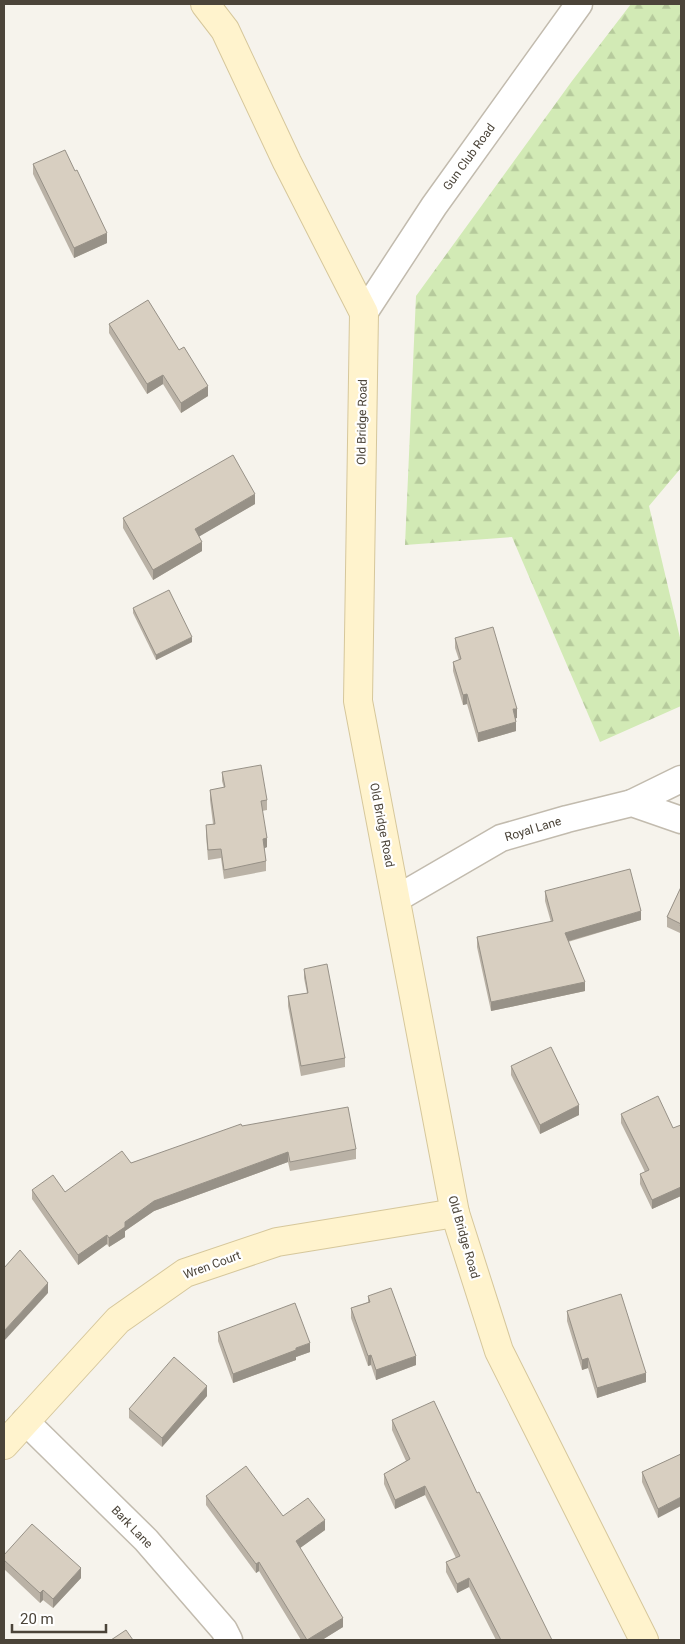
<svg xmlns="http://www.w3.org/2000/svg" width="685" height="1644" font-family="Roboto,sans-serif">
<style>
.forest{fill:url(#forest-firs)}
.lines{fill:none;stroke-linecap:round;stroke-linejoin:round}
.street-casing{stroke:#c2bbae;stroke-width:29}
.secondary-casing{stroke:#d6c79b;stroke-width:30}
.street{stroke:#fff;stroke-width:26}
.secondary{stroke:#fff3cd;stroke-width:28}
.wall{fill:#bab2a6}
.shaded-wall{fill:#979187}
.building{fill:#d8cfc1;stroke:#979187}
.labels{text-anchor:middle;stroke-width:4.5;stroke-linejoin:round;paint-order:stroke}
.street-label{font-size:12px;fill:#4b4439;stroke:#fff}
</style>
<defs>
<pattern id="forest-firs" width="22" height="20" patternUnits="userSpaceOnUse" patternTransform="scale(1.25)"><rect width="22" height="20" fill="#d2eab5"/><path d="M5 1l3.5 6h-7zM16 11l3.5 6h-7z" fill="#b6ca9c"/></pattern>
</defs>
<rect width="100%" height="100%" fill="#f6f3ec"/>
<polygon class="forest" points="631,4 681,4 681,468 649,506 681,642 681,706 600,742 512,537 405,545 416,296 572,81"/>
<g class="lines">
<g class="street-casing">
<g id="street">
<polyline points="364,313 434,206 579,4"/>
<polyline points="632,803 681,779"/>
<polyline points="396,899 501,838 567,819 632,803 681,820"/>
<polyline points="25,1421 146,1540 224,1630 229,1640"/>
</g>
</g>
<g class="secondary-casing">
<g id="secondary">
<polyline points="205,4 225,30 287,162 364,313 358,701 455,1213 499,1351 644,1640"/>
<polyline points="4,1445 118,1320 185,1273 277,1242 455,1213"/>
</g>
</g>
<use href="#street" class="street"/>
<use href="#secondary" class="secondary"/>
</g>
<g class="wall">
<polygon points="33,164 75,171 107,243 74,258 33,174"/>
<polygon points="109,324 179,350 208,396 181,413 163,384 147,394 109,333"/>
<polygon points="255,504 199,536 202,551 153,580 123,528 123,518"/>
<polygon points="133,608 192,642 156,660 133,613"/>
<polygon points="455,638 517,718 516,718 516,731 478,742 467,704 463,705 453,671 453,662 459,660 455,648"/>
<polygon points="222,772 267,800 267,810 262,811 267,847 264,848 266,861 266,871 224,879 221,858 208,860 206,835 206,825 213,824 210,800 210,790 224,788 222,781"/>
<polygon points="681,887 681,937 680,936 680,933 667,927 667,917"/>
<polygon points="545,891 641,920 568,942 585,991 491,1011 477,947 477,937 551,922 545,901"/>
<polygon points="304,969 345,1058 345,1067 301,1076 288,1006 288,996 307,993 304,978"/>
<polygon points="511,1066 579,1115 540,1134 511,1075"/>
<polygon points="621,1114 673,1128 681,1125 681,1196 652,1209 640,1184 640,1174 645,1172 621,1123"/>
<polygon points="242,1126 356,1149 356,1159 290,1171 288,1162 154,1211 125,1231 125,1237 109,1247 107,1244 78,1265 32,1199 32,1190 65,1192 131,1163"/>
<polygon points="368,1296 416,1365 376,1380 371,1365 368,1366 351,1318 351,1308 368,1302"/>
<polygon points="567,1311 646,1382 597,1398 588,1368 582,1370 567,1321"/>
<polygon points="218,1332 310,1352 296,1357 296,1360 233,1383 218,1341"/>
<polygon points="207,1396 162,1447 129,1418 129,1409"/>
<polygon points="392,1420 477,1493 552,1640 496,1640 469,1587 457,1593 446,1572 446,1562 456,1558 425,1495 395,1509 384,1484 384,1474 406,1461 392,1430"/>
<polygon points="681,1454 658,1518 642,1482 642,1472"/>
<polygon points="206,1496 283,1516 325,1530 300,1548 343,1627 322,1640 301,1640 259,1571 256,1573 206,1505"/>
<polygon points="4,1555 81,1578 53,1608 43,1600 40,1603 4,1569"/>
</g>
<g class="shaded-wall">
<polygon points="107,233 107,243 74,258 74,248"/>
<polygon points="163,375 163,384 147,394 147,384"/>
<polygon points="208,386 208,396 181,413 181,403"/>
<polygon points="255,494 255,504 195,539 195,529"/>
<polygon points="202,542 202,551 153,580 153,570"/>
<polygon points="192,637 192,642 156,660 156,655"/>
<polygon points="467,694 467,704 463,705 463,695"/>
<polygon points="513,709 517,709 517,718 513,719"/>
<polygon points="516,722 516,731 478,742 478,733"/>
<polygon points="267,838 267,847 263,849 263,839"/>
<polygon points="641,911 641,920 565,942 565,933"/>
<polygon points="585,982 585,991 491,1011 491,1002"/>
<polygon points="579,1105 579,1115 540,1134 540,1125"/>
<polygon points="288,1152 288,1162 154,1211 125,1231 125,1237 109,1247 109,1238 125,1222 154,1201"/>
<polygon points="681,1187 681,1196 652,1209 652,1200"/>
<polygon points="107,1235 107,1244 78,1265 78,1255"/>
<polygon points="48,1283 48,1293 4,1341 4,1331"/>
<polygon points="310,1343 310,1352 296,1357 296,1360 233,1383 233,1374 296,1348"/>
<polygon points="371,1355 371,1365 368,1366 368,1356"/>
<polygon points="416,1356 416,1365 376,1380 376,1370"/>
<polygon points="588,1358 588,1368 582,1370 582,1360"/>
<polygon points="646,1373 646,1382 597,1398 597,1388"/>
<polygon points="207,1386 207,1396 162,1447 162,1438"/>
<polygon points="425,1486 425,1495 395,1509 395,1500"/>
<polygon points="681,1497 681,1506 658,1518 658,1509"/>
<polygon points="325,1520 325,1530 296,1551 296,1541"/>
<polygon points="259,1562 259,1571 256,1573 256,1564"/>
<polygon points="81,1568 81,1578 53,1608 53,1599"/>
<polygon points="469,1578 469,1587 457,1593 457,1584"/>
<polygon points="43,1590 43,1600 40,1603 40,1593"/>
<polygon points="343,1618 343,1627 322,1640 307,1640"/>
</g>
<g class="building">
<polygon points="65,150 75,171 77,170 107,233 74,248 33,164"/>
<polygon points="148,300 179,350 184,347 208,386 181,403 163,375 147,384 109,324"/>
<polygon points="233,455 255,494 195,529 202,542 153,570 123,518"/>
<polygon points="169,590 192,637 156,655 133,608"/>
<polygon points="493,627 517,709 513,709 516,722 478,733 467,694 463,695 453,662 461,659 455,638"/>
<polygon points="261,765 267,800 261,801 267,838 263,839 266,861 224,870 221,849 208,850 206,825 215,824 210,790 225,787 222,772"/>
<polygon points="630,869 641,911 565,933 585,982 491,1002 477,937 553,921 545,891"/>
<polygon points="681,887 681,927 680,926 681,924 667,917"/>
<polygon points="327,964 345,1058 301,1066 288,996 308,993 304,969"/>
<polygon points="551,1047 579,1105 540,1125 511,1066"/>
<polygon points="658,1096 673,1128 681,1125 681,1187 652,1200 640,1174 649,1170 621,1114"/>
<polygon points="348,1107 356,1149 290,1162 288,1152 154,1201 125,1222 125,1227 109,1238 107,1235 78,1255 32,1190 53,1175 65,1192 122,1151 131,1163 241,1124 242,1126"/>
<polygon points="20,1250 48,1283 4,1331 4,1268"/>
<polygon points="391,1288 416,1356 376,1370 371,1355 368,1356 351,1308 370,1302 368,1296"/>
<polygon points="621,1294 646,1373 597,1388 588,1358 582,1360 567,1311"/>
<polygon points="295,1303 310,1343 296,1348 296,1350 233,1374 218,1332"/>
<polygon points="174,1357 207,1386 162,1438 129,1409"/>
<polygon points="434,1401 477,1493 479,1492 552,1640 501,1640 469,1578 457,1584 446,1562 460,1556 425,1486 395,1500 384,1474 410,1459 392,1420"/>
<polygon points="681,1454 681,1497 658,1509 642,1472"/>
<polygon points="246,1466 283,1516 308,1498 325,1520 296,1541 343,1618 307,1640 259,1562 256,1564 206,1496"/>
<polygon points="32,1524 81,1568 53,1599 43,1590 40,1593 4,1560 4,1555"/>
<polygon points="126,1630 133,1640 111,1640"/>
</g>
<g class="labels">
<g class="street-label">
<text transform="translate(469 157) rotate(-54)" y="4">Gun Club Road</text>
<text transform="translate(362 422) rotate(-89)" y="4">Old Bridge Road</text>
<text transform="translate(382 825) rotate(79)" y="4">Old Bridge Road</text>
<text transform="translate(533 829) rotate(-17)" y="4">Royal Lane</text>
<text transform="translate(464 1237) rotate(74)" y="4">Old Bridge Road</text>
<text transform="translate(212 1265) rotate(-20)" y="4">Wren Court</text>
<text transform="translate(132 1527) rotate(46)" y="4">Bark Lane</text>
</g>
</g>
<rect width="685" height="1644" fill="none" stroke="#4b4439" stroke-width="10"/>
<path d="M12 1624v8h94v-8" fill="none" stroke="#4b4439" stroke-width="2.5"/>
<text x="20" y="1624" font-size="15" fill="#4b4439" stroke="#ffffff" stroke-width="4" paint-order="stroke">20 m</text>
</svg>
